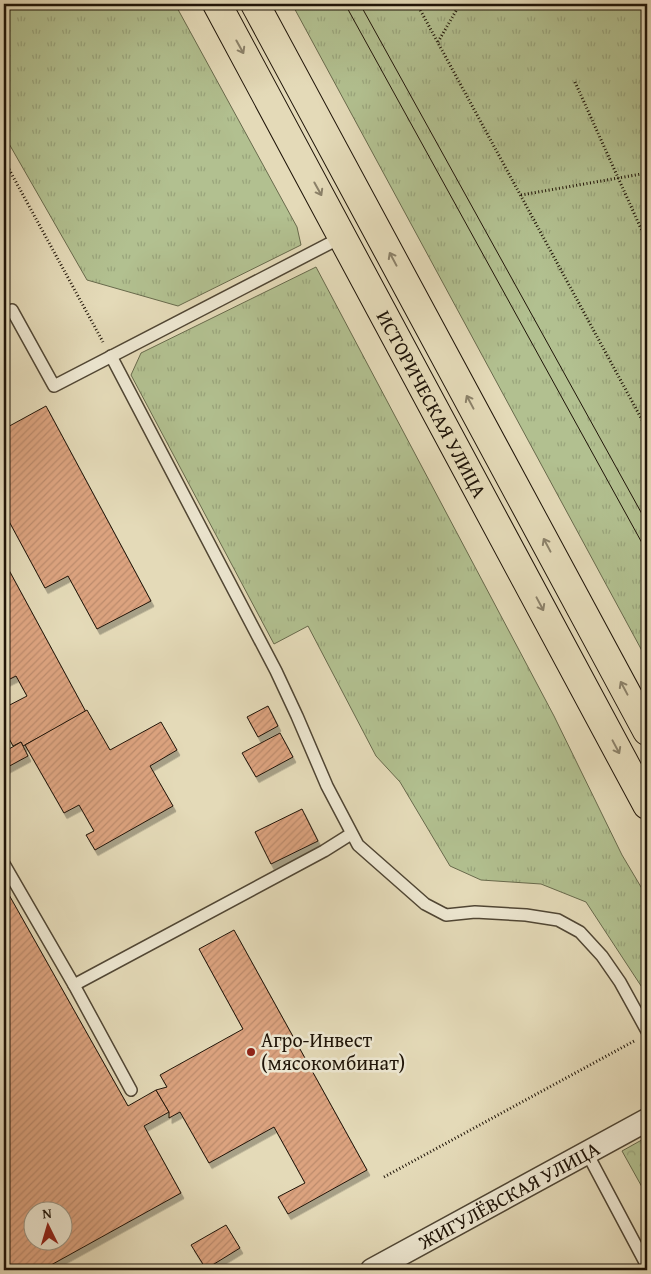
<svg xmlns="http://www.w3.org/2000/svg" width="651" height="1274" font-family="'Gentium Book Plus',serif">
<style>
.grass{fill:url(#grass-tufts);stroke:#686a4c}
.forest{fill:url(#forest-crowns);stroke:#686a4c}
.building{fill:url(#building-hatch);stroke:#1f1408;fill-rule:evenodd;filter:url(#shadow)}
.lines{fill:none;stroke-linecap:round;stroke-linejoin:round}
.service-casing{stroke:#504634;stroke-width:14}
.minor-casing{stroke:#504634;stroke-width:25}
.trunk-casing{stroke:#1f1408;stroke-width:30}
.path{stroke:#1f1408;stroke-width:3;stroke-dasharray:1 2.5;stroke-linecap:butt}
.service{stroke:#ede7d1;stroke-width:11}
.minor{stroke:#ede7d1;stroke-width:22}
.trunk{stroke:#e4dab8;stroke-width:28}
.tram{stroke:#1f1408;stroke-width:1}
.oneway{stroke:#8b8169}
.poi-dot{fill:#8f2418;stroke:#ede7d1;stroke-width:2}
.labels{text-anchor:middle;stroke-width:5;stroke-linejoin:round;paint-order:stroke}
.street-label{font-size:20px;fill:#1f1408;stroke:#ede7d1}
.poi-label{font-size:20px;fill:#1f1408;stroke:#ede7d1;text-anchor:start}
</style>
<defs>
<pattern id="grass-tufts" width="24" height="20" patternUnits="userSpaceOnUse" patternTransform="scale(1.25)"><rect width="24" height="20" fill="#b2c090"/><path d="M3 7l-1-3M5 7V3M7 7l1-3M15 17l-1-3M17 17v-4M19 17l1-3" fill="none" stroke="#99a47b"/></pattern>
<pattern id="forest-crowns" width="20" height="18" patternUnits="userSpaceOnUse" patternTransform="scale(1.25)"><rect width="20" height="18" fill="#b2c090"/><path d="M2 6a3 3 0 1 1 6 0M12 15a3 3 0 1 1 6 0" fill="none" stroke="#99a47b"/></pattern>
<pattern id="building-hatch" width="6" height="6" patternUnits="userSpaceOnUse" patternTransform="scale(1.25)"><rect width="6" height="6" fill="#dca37f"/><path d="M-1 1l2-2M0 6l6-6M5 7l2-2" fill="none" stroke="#bc8b6c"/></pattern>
<filter id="shadow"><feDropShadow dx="3" dy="5.5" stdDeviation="0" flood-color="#0004"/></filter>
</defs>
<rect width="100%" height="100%" fill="#e4dab8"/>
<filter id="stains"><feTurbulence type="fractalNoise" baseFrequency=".004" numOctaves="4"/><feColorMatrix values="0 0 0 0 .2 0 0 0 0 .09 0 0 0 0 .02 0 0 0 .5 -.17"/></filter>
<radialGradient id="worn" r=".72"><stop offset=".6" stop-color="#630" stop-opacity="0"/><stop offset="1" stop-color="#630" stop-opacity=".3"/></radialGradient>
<g class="grass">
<polygon points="4,4 175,4 297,227 301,245 178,306 87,280 4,135"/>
<polygon points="292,4 647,4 647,660"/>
<polygon points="316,267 554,716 622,855 647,897 647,995 586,902 541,884 481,880 450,866 400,782 376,756 308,626 274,644 131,375 141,353"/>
</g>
<polygon class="forest" points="647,1137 647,1196 622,1151"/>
<g class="building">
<polygon points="46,406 151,601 97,629 68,576 45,588 4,512 4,429"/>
<polygon points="4,561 86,712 23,746 21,742 13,746 4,729 4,708 27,696 16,676 4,682"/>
<polygon points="268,706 278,726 258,737 247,717"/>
<polygon points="87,710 110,750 161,722 177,750 150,766 173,806 95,850 86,835 94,831 79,805 64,813 25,745"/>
<polygon points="280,733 293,757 256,777 242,753"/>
<polygon points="21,742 28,756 4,769 4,752"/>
<polygon points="302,809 318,841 271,864 255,832"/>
<path d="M4,886L128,1106L156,1090L169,1112L144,1126L181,1193L42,1270H4ZM32,1212H62V1242H32Z"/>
<polygon points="234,930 367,1170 288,1214 278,1197 305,1183 274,1127 209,1163 180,1112 169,1118 169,1112 156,1090 167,1087 160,1075 243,1029 199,949"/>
<polygon points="226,1225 240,1248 206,1269 191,1245"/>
</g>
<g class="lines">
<g class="service-casing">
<g id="service">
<polyline points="4,314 12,310 54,386 342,237"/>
<polyline points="111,356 276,671 297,716 327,786 358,845 425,904 446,915 475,912 526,915 558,920 580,932 602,956 620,982 647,1031"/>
<polyline points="4,864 74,985 324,851 351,834"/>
<polyline points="74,985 131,1090"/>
<polyline points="587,1153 647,1266"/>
</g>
</g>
<g class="minor-casing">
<g id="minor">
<path id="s1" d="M372,1270L647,1120"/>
</g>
</g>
<g class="trunk-casing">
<g id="trunk">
<path id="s2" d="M217,4L647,805"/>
<polyline points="255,4 647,731"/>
</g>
</g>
<g class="path">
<polyline points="417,4 647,429"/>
<polyline points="438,42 460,4"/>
<polyline points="575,82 647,242"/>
<polyline points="4,160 103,342"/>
<polyline points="521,195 647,173"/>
<polyline points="384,1177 636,1040"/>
</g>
<use href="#service" class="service"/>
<use href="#minor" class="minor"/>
<use href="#trunk" class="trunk"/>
<g class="tram">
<polyline points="345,4 647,552"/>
<polyline points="360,4 647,523"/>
</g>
</g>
<defs><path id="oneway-shaft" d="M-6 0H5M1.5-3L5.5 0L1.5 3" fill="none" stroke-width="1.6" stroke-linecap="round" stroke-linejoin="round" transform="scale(1.25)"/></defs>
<g class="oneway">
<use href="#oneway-shaft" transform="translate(240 47) rotate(61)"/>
<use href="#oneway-shaft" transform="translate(318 189) rotate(61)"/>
<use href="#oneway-shaft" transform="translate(393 259) rotate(-118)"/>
<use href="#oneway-shaft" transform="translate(470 402) rotate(-118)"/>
<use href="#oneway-shaft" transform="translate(547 545) rotate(-118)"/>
<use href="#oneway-shaft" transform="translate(540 604) rotate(62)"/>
<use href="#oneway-shaft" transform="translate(624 688) rotate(-118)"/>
<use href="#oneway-shaft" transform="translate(616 747) rotate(62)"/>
</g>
<circle class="poi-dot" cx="251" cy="1052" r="5"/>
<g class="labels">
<g class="street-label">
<text dy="7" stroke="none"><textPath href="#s2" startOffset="454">ИСТОРИЧЕСКАЯ УЛИЦА</textPath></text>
<text dy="7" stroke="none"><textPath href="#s1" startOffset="156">ЖИГУЛЁВСКАЯ УЛИЦА</textPath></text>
</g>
<g class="poi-label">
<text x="261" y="1047">Агро-Инвест<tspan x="261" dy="23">(мясокомбинат)</tspan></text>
</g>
</g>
<rect width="651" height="1274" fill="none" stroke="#e4dab8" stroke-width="20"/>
<rect x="5" y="5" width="641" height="1264" fill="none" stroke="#1f1408" stroke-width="2.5"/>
<rect x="10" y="10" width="631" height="1254" fill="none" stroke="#1f1408"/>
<g transform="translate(48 1226) rotate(355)"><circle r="24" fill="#ede7d1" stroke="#9b9381"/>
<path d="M0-4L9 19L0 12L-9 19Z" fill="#8f2418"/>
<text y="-8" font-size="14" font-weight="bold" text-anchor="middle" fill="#1f1408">N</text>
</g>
<rect width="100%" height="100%" filter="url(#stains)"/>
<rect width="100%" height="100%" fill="url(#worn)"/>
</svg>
